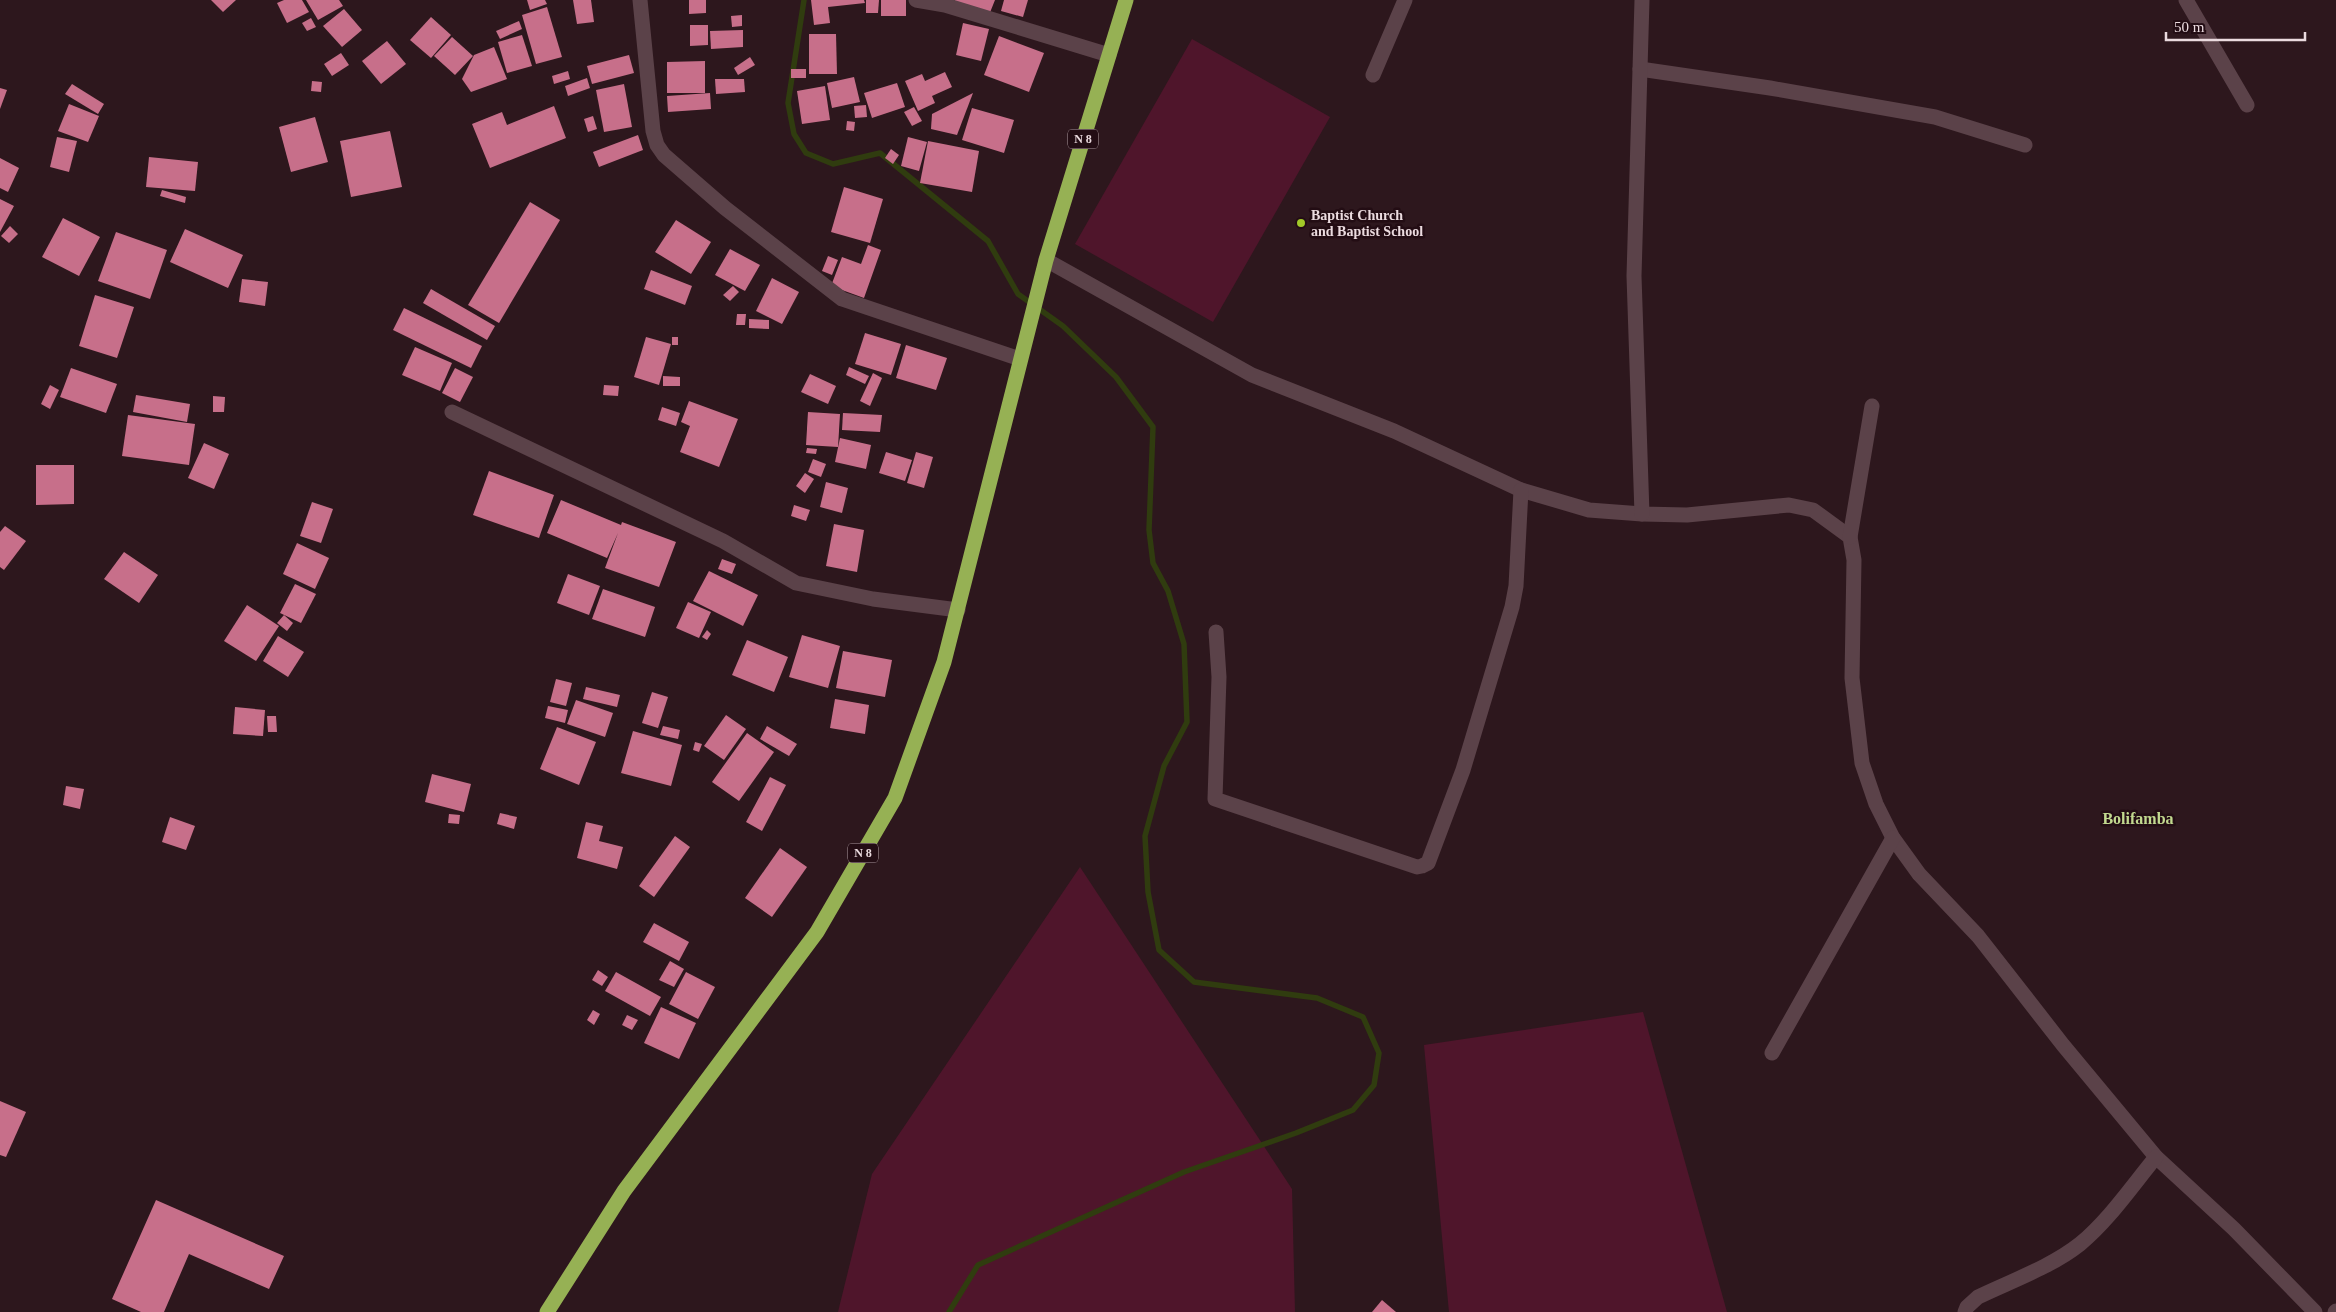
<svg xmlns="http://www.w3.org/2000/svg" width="2336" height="1312" font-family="Georgia,serif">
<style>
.green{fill:#4f152b}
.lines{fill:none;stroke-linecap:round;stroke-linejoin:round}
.stream{stroke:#303c0f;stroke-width:5.5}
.building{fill:#c76f8a}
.minor{stroke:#5b4249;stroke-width:15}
.highway{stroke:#96b154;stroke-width:15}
.poi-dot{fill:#a2c928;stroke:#230d14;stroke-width:2}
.labels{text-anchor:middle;stroke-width:5;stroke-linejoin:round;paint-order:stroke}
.shield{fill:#230d14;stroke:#af9da2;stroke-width:1}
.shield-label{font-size:12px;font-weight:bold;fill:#ebdbdf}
.poi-label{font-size:14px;font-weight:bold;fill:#ebdbdf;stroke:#230d14;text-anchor:start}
.quarter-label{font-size:16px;font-weight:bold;fill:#c2d98f;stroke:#230d14}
</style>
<rect width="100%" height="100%" fill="#2d171d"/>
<g class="green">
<polygon points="1192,39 1330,117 1213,322 1075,244"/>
<polygon points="1080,867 1292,1189 1295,1312 838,1312 872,1174"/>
<polygon points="1643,1012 1727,1312 1449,1312 1424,1045"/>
</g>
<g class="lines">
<polyline class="stream" points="804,0 788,103 794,134 806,153 833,164 880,153 988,241 1018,294 1063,326 1116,377 1153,427 1149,530 1153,563 1168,591 1184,644 1187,722 1164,766 1145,836 1148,892 1159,950 1194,982 1317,998 1363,1017 1379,1053 1374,1085 1353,1110 1296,1133 1184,1172 978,1265 949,1312"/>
</g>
<g class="building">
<polygon points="211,0 236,0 223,12"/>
<polygon points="284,0 302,0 309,12 287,23 277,3"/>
<polygon points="306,0 339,0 343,6 318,20"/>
<polygon points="527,0 545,0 547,4 530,10"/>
<polygon points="573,0 591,0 594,22 577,24"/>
<polygon points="689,0 706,0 706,13 689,14"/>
<polygon points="811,0 864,0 865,3 828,7 830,23 814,25"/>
<polygon points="866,0 879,0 878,13 866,13"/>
<rect x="881" y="0" width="25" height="16"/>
<polygon points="955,0 995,0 989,15 954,3"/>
<polygon points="1004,0 1028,0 1023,17 1001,11"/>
<polygon points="547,7 562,57 536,64 522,15"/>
<polygon points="344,9 362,30 342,47 323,26"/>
<polygon points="742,15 742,26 732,27 731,16"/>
<polygon points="431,17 451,35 431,58 410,40"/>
<polygon points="311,18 316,27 307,31 302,23"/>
<polygon points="519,21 522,29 500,39 496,31"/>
<polygon points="963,23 989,29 981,61 956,55"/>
<polygon points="690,25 708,25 708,45 690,46"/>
<polygon points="743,30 743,47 711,49 710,31"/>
<polygon points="809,34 836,34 837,74 809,74"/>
<polygon points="522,35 532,66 507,73 498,42"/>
<polygon points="999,36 1044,53 1029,92 984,75"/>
<polygon points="452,37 473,56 455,75 434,56"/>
<polygon points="387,41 406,64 381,84 362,61"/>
<polygon points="494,47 507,79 471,92 462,79 474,55"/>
<polygon points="341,53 349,65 332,76 324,64"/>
<polygon points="629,55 634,73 592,84 587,66"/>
<polygon points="750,57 755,65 738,75 734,68"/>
<polygon points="705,61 705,93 667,93 667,62"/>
<rect x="791" y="69" width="15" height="9"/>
<polygon points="568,71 570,79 554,84 552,76"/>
<polygon points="945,72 952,87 932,96 935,103 918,111 905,81 922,74 925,81"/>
<polygon points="854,77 860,102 832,108 827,83"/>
<polygon points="587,78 590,88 568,96 565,86"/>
<polygon points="715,79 744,79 745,92 716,94"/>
<polygon points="312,81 322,82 321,92 311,91"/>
<polygon points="897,83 905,107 872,118 864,93"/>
<polygon points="72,84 104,104 98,114 65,94"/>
<polygon points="624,84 632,127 604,132 596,90"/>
<polygon points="825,86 830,120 802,124 797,91"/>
<polygon points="0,88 7,90 0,109"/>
<polygon points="710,93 711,109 668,112 667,96"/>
<polygon points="973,93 957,135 931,129 932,114"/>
<polygon points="69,104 99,116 88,142 58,131"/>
<polygon points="866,105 867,117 855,118 854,106"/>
<polygon points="554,106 566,138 490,168 472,124 502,112 507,125"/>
<polygon points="914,107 922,121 912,126 904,112"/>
<polygon points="972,108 1014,120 1004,153 962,140"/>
<polygon points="593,116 597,129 588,132 584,119"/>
<polygon points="315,117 328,162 291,172 279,127"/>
<polygon points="847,121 855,122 854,131 846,130"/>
<polygon points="390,131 402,187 351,197 340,141"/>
<polygon points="638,135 643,150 599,167 593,152"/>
<polygon points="57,137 77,141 69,172 50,167"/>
<polygon points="908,137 927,142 919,171 901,166"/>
<polygon points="928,141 979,151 972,192 920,183"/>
<polygon points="891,149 899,155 893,164 885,158"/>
<polygon points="149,157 198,162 195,191 146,187"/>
<polygon points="0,158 19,168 8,192 0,188"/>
<polygon points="844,187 883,199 870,243 831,232"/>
<polygon points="162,190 186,197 185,203 160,196"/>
<polygon points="0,199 14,206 0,232"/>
<polygon points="530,202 560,220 499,323 468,305"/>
<polygon points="63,218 100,237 79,276 42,257"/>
<polygon points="676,220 711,242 691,274 655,252"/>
<polygon points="10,226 18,234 9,243 1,236"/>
<polygon points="185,229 243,255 228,288 170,262"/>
<polygon points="116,232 167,250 150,299 98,281"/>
<polygon points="868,245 881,250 864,298 831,286 842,257 861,264"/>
<polygon points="730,249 760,265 745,291 715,275"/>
<polygon points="828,256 838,260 832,275 822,271"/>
<polygon points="651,270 692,286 685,305 644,289"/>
<polygon points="772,278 799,292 782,324 756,311"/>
<polygon points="242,279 268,282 265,306 239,302"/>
<polygon points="733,286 739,292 730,301 723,295"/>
<polygon points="431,289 495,326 487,340 423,303"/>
<polygon points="95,295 134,307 117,358 79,346"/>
<polygon points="404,308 482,346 471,368 393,330"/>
<polygon points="737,314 746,314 745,325 736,325"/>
<polygon points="749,319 769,320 769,329 749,328"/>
<polygon points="865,333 901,344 891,375 855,364"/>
<polygon points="646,337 671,344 659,385 634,377"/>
<rect x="672" y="337" width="6" height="8"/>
<polygon points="906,345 947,358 936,390 896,378"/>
<polygon points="415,347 452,363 440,391 402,375"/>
<polygon points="849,367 869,376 865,384 846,375"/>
<polygon points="71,368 117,384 106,413 60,397"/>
<polygon points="455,368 473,377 460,402 442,393"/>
<polygon points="873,373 882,378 870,406 860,401"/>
<polygon points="810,374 836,386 828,404 801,392"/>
<polygon points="663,376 680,377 680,386 663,386"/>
<polygon points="50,385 59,390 50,409 41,404"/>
<polygon points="604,385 619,386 618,396 603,395"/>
<polygon points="136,395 190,404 187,422 133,412"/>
<polygon points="213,396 225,397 224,412 213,412"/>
<polygon points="689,401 738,419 719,467 680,452 690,426 681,422"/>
<polygon points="662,407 680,413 676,426 658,420"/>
<polygon points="808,412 840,414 838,447 806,445"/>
<polygon points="843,413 882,415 880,432 842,430"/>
<polygon points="128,415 195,424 189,465 122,456"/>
<polygon points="840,438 871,445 866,469 835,462"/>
<polygon points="204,443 229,454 214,489 188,478"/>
<polygon points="807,448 817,449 816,454 806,453"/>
<polygon points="886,452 912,460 905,481 879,473"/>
<polygon points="916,452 933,457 924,488 907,483"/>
<polygon points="813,459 826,464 821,477 808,472"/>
<polygon points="36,465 74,465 74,504 36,505"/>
<polygon points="489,471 554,495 539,538 473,515"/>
<polygon points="805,473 814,479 805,493 796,486"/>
<polygon points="826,482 848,488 842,513 820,507"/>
<polygon points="561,500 621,525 622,522 676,542 659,587 605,568 618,533 607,558 547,533"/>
<polygon points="312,502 333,509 321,543 300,536"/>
<polygon points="794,505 810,510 806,521 791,516"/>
<polygon points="834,524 864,530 857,572 826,566"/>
<polygon points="5,526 26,541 4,570 0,567 0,532"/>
<polygon points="297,543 329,558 315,589 283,574"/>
<polygon points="124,552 158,575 139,603 104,579"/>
<polygon points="722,559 736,564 732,574 718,569"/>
<polygon points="709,571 758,595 743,626 693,601"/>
<polygon points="568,574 600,586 589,615 557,603"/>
<polygon points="295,584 316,594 301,623 280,613"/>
<polygon points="603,589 655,607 645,637 592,619"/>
<polygon points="688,602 711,612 699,638 676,628"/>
<polygon points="247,605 279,626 256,661 224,641"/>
<polygon points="284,615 293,623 287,631 277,623"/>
<polygon points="707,630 711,634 707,640 702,637"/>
<polygon points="802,635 840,646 828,688 789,677"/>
<polygon points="278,636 304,652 288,677 263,661"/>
<polygon points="747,640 788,657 774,692 732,675"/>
<polygon points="843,651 892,660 885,697 836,688"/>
<polygon points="556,679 572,683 566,706 550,702"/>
<polygon points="586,687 620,695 617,707 583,699"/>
<polygon points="652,692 668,697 658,728 642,723"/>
<polygon points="835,699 869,705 865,734 830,728"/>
<polygon points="576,700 613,713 605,737 567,724"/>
<polygon points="548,706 568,710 565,723 545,718"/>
<polygon points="235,707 265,710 263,736 233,734"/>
<polygon points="726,715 746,729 724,760 704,746"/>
<polygon points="267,716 276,716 277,732 268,732"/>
<polygon points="663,726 680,730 678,739 660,735"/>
<polygon points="767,726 797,744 789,756 760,739"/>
<polygon points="557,727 596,742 579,785 540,769"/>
<polygon points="633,731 682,745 671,786 621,773"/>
<polygon points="747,733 774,752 739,801 712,782"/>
<polygon points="695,742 702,744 699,752 693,750"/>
<polygon points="432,774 471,784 464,812 425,802"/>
<polygon points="770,777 786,785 762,831 746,822"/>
<polygon points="66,786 84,789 80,809 63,805"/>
<polygon points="500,813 517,817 514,829 497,824"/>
<polygon points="449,814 460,815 459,824 448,823"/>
<polygon points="170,817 195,826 186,850 162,842"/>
<polygon points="586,822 603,826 599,841 623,847 617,869 577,858"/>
<polygon points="675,836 690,847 654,897 639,886"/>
<polygon points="780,848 807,867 772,917 745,898"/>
<polygon points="654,923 689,942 679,961 643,942"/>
<polygon points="670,961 684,969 674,987 659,980"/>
<polygon points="598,970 608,977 602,986 592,980"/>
<polygon points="616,972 661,997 650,1016 605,991"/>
<polygon points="686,972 715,987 698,1019 669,1004"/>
<polygon points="661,1007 696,1023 679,1059 644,1043"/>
<polygon points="593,1010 600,1014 594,1025 587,1020"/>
<polygon points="627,1015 638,1020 632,1030 622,1025"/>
<polygon points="0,1101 26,1112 6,1157 0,1155"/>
<polygon points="156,1200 284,1256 269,1289 189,1254 164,1312 141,1312 112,1299"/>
<polygon points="1382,1300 1396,1312 1372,1312"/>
</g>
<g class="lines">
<g class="minor">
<polyline points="640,0 653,131 657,145 664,155 725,208 842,299 1020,359"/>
<polyline points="916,0 945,5 1109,55"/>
<polyline points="2186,0 2247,105"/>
<polyline points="1640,69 1770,88 1935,117 2025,145"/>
<polyline points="1373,75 1405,0"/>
<polyline points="1046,260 1252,375 1394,431 1521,490 1589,510 1642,514 1687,515 1789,505 1813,510 1850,537 1854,560 1852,678 1862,763 1876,804 1893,838 1919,874 1978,936 2063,1045 2156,1157 2234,1229 2315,1312"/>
<polyline points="452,412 723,541 796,583 873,599 958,610"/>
<polyline points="1642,514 1634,276 1642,0"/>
<polyline points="1850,537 1872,406"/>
<polyline points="1216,632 1219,677 1215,799 1417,867 1422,866 1428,863 1463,770 1512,607 1516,586 1521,490"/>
<polyline points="1772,1053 1893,838"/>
<path d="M1965,1312L1967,1307L1978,1297C2011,1281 2051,1267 2080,1244C2109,1220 2132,1186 2156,1157"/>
<polyline points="2335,1312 2336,1311"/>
</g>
<polyline class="highway" points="547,1312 624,1191 817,932 895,798 944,662 1046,260 1126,0"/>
</g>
<circle class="poi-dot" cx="1301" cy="223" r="5"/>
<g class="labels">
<g class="shield">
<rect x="1068" y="129.5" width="30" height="19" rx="4"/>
<rect x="848" y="843.5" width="30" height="19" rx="4"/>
</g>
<g class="shield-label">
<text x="1083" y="143">N 8</text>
<text x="863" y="857">N 8</text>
</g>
<g class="poi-label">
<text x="1311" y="220">Baptist Church<tspan x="1311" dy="16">and Baptist School</tspan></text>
</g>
<g class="quarter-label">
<text x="2138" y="824">Bolifamba</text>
</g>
</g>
<path d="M2166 32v8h139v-8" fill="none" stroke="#ebdbdf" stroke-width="2.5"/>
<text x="2174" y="32" font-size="15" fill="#ebdbdf" stroke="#230d14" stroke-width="4" paint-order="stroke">50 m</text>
</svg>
